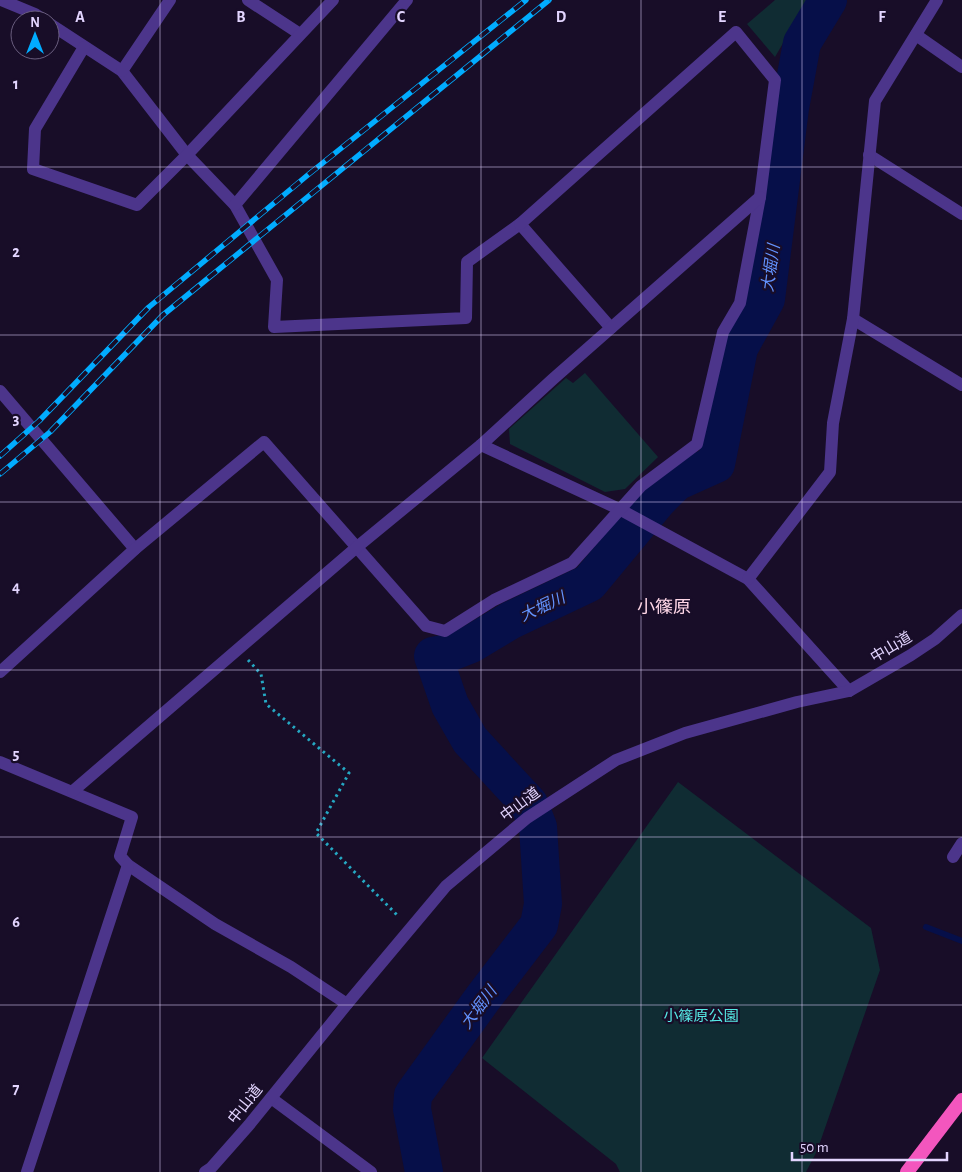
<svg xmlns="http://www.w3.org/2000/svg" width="962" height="1172" font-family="'Alegreya Sans','Noto Sans JP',sans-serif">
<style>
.green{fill:#102c33}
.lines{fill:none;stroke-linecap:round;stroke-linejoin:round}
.stream{stroke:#060f49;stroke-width:6}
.river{stroke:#060f49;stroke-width:38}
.path{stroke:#25a8c3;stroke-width:3;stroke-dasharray:2.5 4;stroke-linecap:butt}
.minor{stroke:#4c358b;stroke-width:12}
.trunk{stroke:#f356be;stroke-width:14}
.rail-casing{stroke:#01acff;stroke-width:5.5}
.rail{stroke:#180d28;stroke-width:4;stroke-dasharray:11;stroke-linecap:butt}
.grid{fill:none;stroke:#e3d5ff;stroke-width:1;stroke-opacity:0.55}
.labels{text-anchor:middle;stroke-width:4.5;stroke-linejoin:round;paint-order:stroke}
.street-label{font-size:15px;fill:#e3d5ff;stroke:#180d28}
.park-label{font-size:15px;fill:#56eae6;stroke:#180d28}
.water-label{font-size:16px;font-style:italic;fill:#6393ff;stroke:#180d28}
.quarter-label{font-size:18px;fill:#ffd7e7;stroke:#180d28}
.grid-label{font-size:16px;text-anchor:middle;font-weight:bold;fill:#e3d5ff;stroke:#180d28;stroke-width:4.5;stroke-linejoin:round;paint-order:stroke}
</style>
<rect width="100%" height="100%" fill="#180d28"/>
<g class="green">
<polygon points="775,0 808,0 775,57 747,24"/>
<polygon points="585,373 658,457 625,489 605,492 510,444 509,429 566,378 573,383"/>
<polygon points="678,782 871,928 880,970 817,1151 806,1172 620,1172 616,1164 482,1058"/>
</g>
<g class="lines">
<polyline class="stream" points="926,927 962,941"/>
<polyline class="river" points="424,1172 412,1109 413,1095 483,998 539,925 543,904 538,827 529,804 470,740 450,705 433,656 448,653 471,644 511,620 589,583 657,501 676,482 716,464 739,348 766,299 790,108 802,43 828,0"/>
<polyline class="path" points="248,660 261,674 266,704 349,773 316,833 399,917"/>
<g class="minor">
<polyline points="1,0 35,14 44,20"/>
<polyline points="248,0 300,34"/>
<polyline points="50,24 122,71 187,155 235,205 277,280 274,327 466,318 467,262 520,224 611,328"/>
<polyline points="916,35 962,67"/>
<polyline points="84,47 35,129 33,169 137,205 187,155 333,0"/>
<polyline points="122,71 170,0"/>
<polyline points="869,155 962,214"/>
<polyline points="235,205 407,0"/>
<polyline points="853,319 962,385"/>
<polyline points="0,391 135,549"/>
<polyline points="481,445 619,509 748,579 849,691"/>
<polyline points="748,579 830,472 833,423 853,319 875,101 937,0"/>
<polyline points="0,672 135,549 264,442 426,626 445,631 494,600 572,563 641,486 697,444 723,332 740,303 760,197 775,80 736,32 520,224"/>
<polyline points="0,762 132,817 120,856 128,865 215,924 291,967 347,1004"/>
<polyline points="73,791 357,547 481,445 553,379 760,197"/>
<polyline points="953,857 962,843"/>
<polyline points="271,1098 371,1172"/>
<polyline points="27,1172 128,865"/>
<polyline points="205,1172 211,1168 249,1125 347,1004 446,886 527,818 616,760 685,733 797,702 849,691 911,655 935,639 962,615"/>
</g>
<polyline class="trunk" points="907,1172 962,1100"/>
<g class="rail-casing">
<g id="rail">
<polyline points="0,456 39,421 149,307 309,174 526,0"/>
<polyline points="0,474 50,432 163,315 549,0"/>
</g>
</g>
<use href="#rail" class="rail"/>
</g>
<path class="grid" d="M160,0V1172M321,0V1172M481,0V1172M641,0V1172M802,0V1172M0,167H962M0,335H962M0,502H962M0,670H962M0,837H962M0,1005H962"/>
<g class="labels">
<g class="street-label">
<text transform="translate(891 647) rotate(-31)" y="5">中山道</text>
<text transform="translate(520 804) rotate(-37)" y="5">中山道</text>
<text transform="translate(245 1104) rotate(-51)" y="5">中山道</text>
</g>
<g class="park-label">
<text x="701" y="1021">小篠原公園</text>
</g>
<g class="water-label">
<text transform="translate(770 268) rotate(-82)" y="6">大堀川</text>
<text transform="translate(542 606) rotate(-25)" y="6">大堀川</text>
<text transform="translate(478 1007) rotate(-53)" y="6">大堀川</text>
</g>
<g class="quarter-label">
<text x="664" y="613">小篠原</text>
</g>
</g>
<g class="grid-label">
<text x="80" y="22">A</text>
<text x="241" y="22">B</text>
<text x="401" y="22">C</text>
<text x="561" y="22">D</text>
<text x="722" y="22">E</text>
<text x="882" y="22">F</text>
<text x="16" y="89">1</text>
<text x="16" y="257">2</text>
<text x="16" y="424">3</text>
<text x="16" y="592">4</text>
<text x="16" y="759">5</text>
<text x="16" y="927">6</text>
<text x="16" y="1094">7</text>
</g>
<g transform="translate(35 35)"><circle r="24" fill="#180d28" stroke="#695d7e"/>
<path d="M0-4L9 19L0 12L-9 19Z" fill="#01acff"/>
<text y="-8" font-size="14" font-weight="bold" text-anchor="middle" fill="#e3d5ff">N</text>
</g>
<path d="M792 1152v8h155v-8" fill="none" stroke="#e3d5ff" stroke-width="2.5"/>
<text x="800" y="1152" font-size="15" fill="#e3d5ff" stroke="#180d28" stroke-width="4" paint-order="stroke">50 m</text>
</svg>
